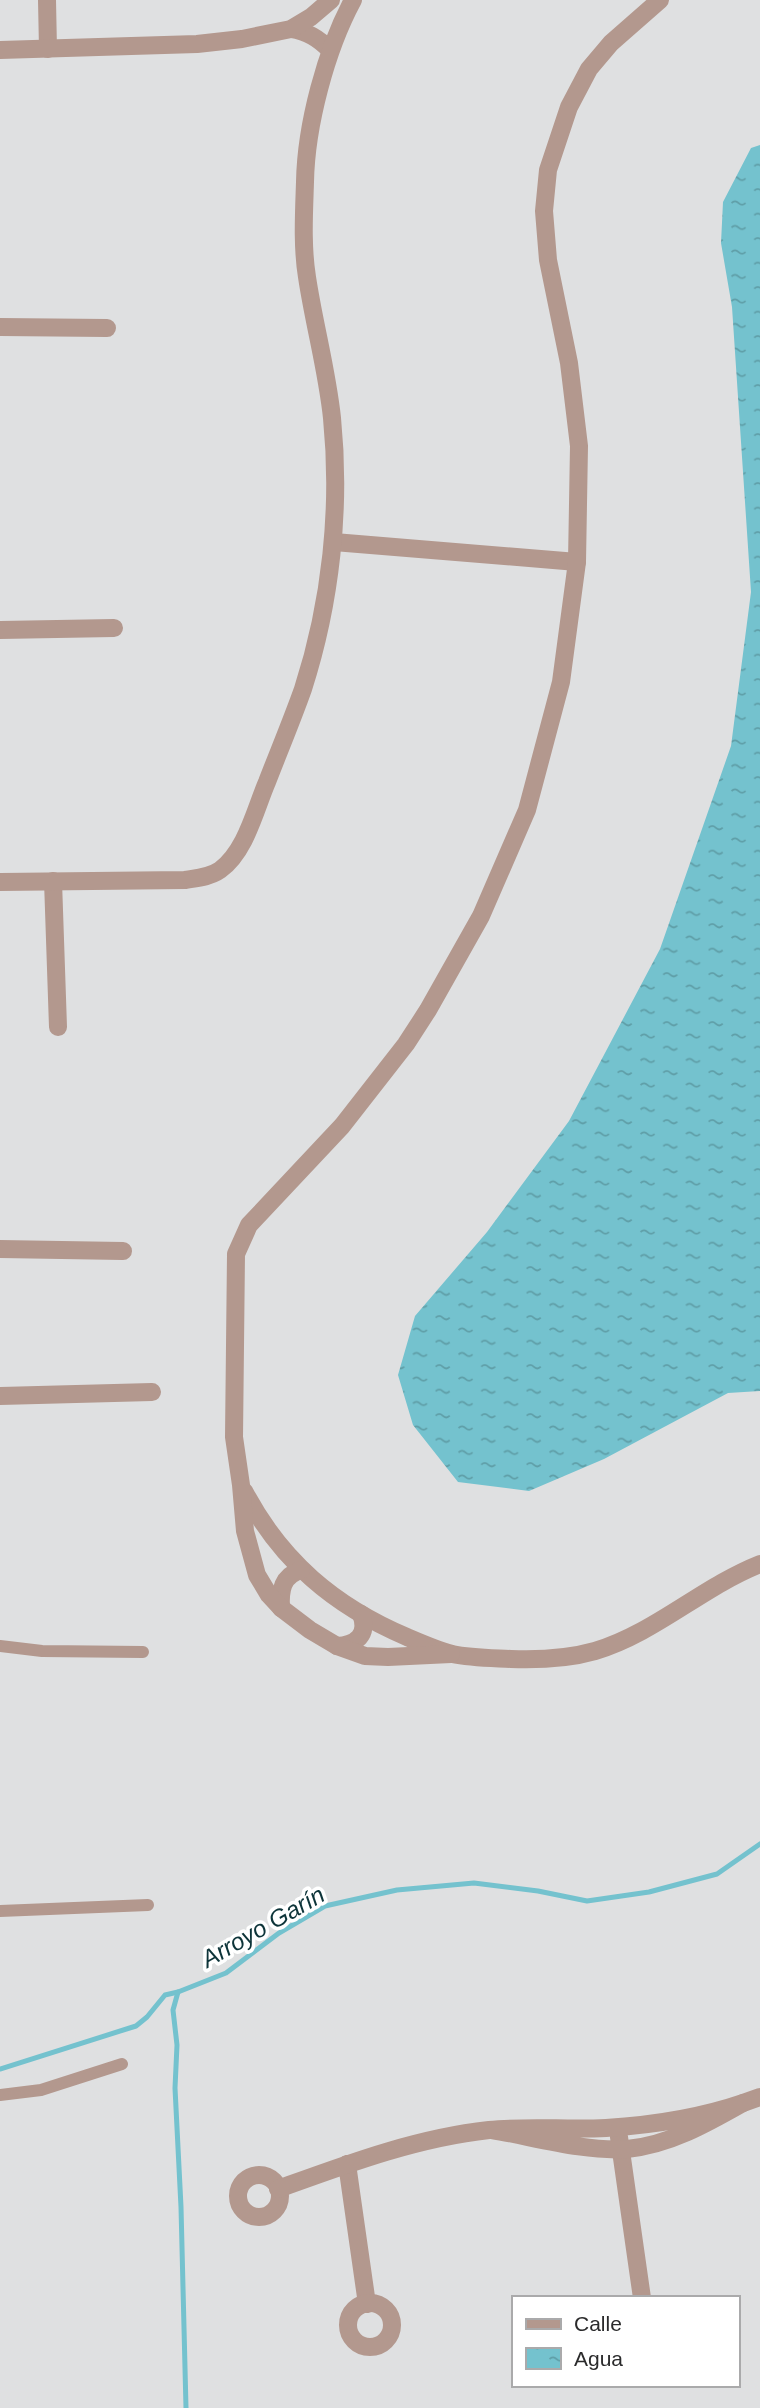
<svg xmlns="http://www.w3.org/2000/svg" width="760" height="2408" font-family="Helvetica,sans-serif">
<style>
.water{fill:url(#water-ripples)}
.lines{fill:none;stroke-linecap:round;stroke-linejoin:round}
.stream{stroke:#74c2ce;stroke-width:5}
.lane{stroke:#b3988e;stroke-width:12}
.street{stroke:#b3988e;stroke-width:18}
.labels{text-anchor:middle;stroke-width:7;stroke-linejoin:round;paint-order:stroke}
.water-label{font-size:24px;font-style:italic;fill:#0d3439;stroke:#fff}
</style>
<defs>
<pattern id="water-ripples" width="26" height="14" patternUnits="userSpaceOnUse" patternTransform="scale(1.75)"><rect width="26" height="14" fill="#74c2ce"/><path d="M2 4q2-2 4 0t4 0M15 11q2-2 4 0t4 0" fill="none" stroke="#5f9ea7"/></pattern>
</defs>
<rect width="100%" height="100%" fill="#dfe0e1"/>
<polygon class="water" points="760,145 760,1391 728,1393 604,1459 529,1491 458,1482 413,1425 398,1375 415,1316 487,1232 569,1121 660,949 731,746 751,592 732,307 721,243 723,202 751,148"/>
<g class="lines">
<g class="stream">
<polyline points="178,1992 173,2010 177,2045 175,2088 181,2207 186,2408"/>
<polyline points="0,2069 136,2026 147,2017 165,1995 178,1992 226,1973 279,1933 325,1906 397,1890 474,1883 538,1891 587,1901 649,1892 717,1874 760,1844"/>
</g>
<g class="lane">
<polyline points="0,1646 42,1651 143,1652"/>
<polyline points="0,1911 148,1905"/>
<polyline points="0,2095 41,2090 122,2064"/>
</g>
<g class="street">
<polyline points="47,0 48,49"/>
<path d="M291,29C308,32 318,38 330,50"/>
<polyline points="0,50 197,44 242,39 291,29 311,17 331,0"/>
<polyline points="0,327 107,328"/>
<polyline points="334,542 577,562"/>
<polyline points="0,630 114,628"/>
<polyline points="53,881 58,1027"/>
<path d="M0,882L185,880C197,878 210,877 220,870C246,851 255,810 267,782C279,751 292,720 303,689C331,602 341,508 332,418C327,370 314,324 307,277C302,246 304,213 305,182C306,125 326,50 353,0"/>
<polyline points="0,1249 123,1251"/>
<polyline points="0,1396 152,1392"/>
<path d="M244,1491C281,1561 334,1606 407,1637C421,1643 437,1650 452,1654C471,1658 491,1658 511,1659C539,1660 567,1659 595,1651C655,1633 702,1587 760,1564"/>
<path d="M281,1608C280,1590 282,1576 301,1570"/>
<path d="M337,1646C356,1645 369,1635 361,1614"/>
<polyline points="451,1654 388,1657 365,1656 337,1646 310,1630 281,1608 269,1595 257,1575 245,1531 241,1485 234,1437 236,1254 249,1225 342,1126 406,1044 428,1010 481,916 527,810 561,682 577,562 579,446 569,363 548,260 544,211 548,170 569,107 589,69 611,43 660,0"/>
<polyline points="743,2103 760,2097"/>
<polyline points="619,2137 642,2298"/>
<polyline points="347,2164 367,2304"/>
<circle cx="259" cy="2196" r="21"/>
<path d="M278,2189C347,2164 416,2138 489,2130C528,2126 567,2130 606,2128C653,2125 699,2118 743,2103C706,2124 669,2145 627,2149C585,2152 534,2137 492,2130"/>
<circle cx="370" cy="2325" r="22"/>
</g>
</g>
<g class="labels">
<g class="water-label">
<text transform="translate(263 1927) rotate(-30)" y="8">Arroyo Garín</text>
</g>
</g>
<rect x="512" y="2296" width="228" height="91" fill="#ffffff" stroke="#aaaaab" stroke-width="2"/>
<rect x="526" y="2319" width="35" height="10" fill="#b3988e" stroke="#aaaaab" stroke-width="2"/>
<text x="574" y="2331" font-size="21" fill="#2b2b2c">Calle</text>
<rect x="526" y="2348" width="35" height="21" fill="url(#water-ripples)" stroke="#aaaaab" stroke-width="2"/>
<text x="574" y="2366" font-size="21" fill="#2b2b2c">Agua</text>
</svg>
